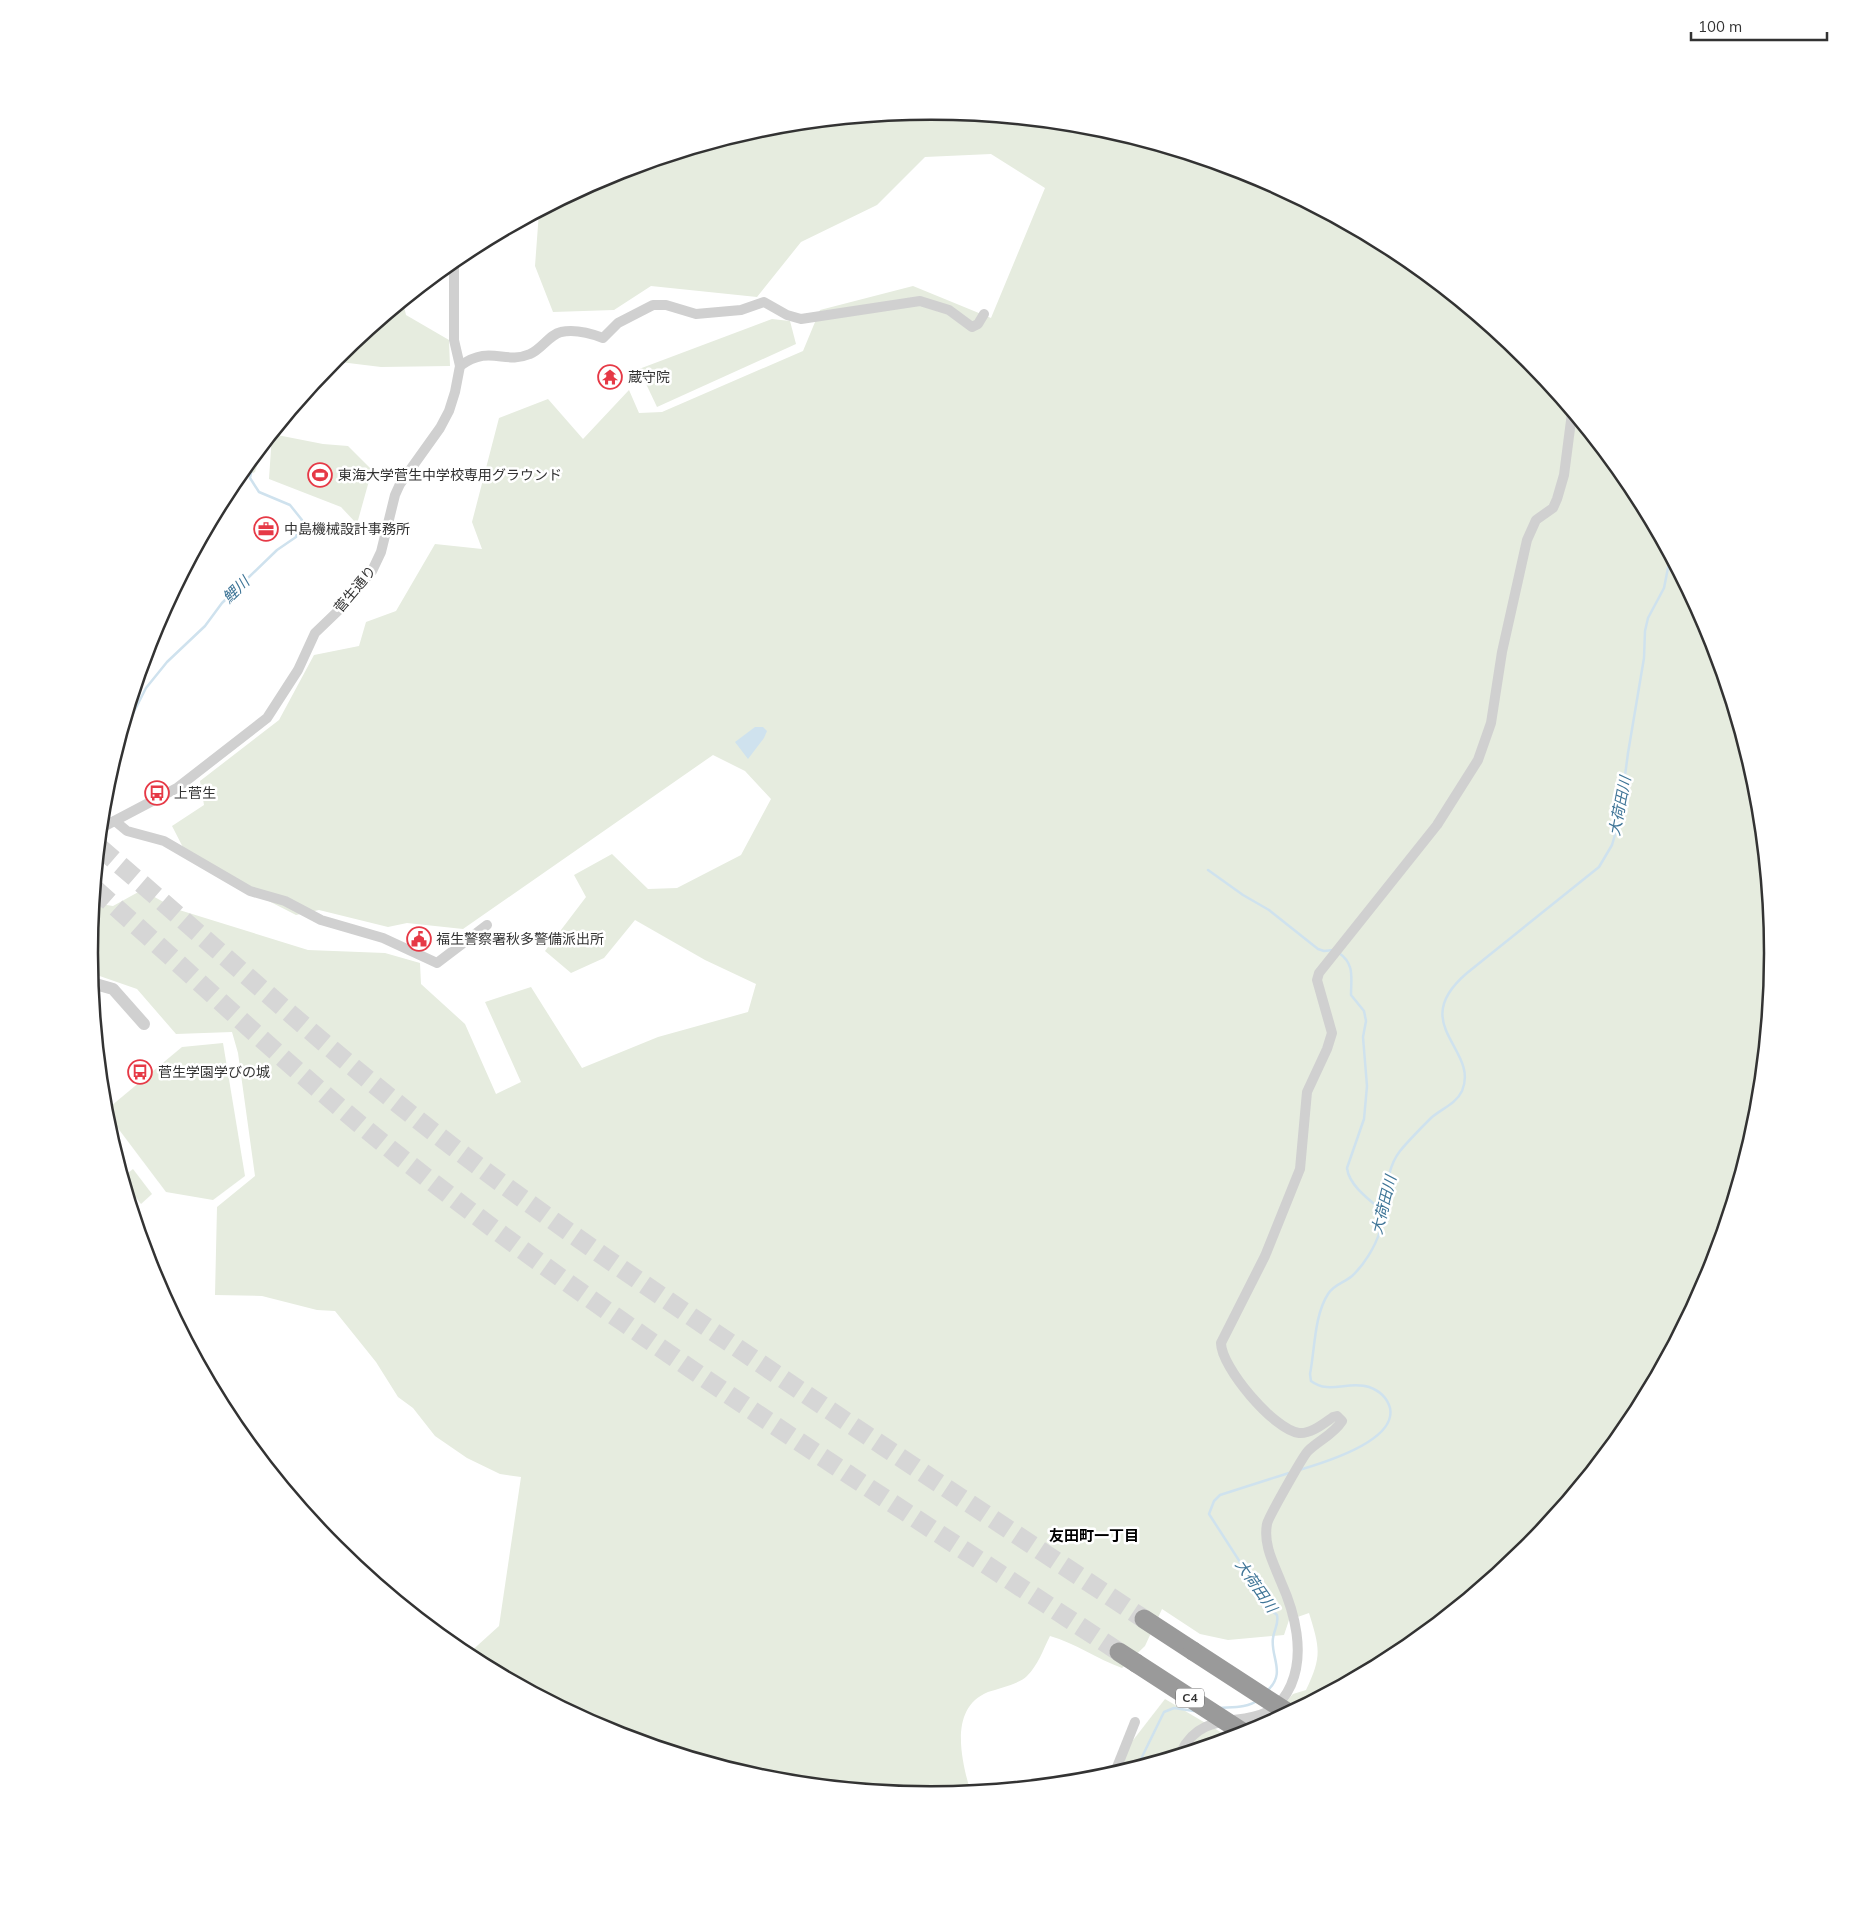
<svg xmlns="http://www.w3.org/2000/svg" width="1861" height="1905" font-family="Mulish,'Noto Sans JP',sans-serif">
<style>
.green{fill:#e6ecdf}
.water{fill:#cfe2ee}
.lines{fill:none;stroke-linecap:round;stroke-linejoin:round}
.stream{stroke:#cfe2ee;stroke-width:2.5}
.motorway-tunnel{stroke:#d6d6d6;stroke-width:19;stroke-dasharray:19 9;stroke-linecap:butt}
.minor{stroke:#d0d0d0;stroke-width:10}
.tertiary{stroke:#d0d0d0;stroke-width:12}
.motorway{stroke:#9a9a9a;stroke-width:19}
.motorway-bridge{stroke:#9a9a9a;stroke-width:19}
.labels{text-anchor:middle;stroke-width:5;stroke-linejoin:round;paint-order:stroke}
.shield{fill:#fff;stroke:#707070;stroke-width:1}
.shield-label{font-size:12px;font-weight:bold;fill:#333}
.poi-label{font-size:14px;fill:#333;stroke:#fff;text-anchor:start}
.street-label{font-size:14px;fill:#333;stroke:#fff}
.water-label{font-size:15px;font-style:italic;fill:#3f7597;stroke:#fff}
.neighbourhood-label{font-size:15px;font-weight:bold;fill:#000;stroke:#fff}
.rim{fill:none;stroke:#333;stroke-width:2.5}
</style>
<rect width="100%" height="100%" fill="#fff"/>
<g class="green">
<path d="M931,111L1095,127L1253,175L1398,253L1526,357L1631,485L1708,631L1756,789L1772,953L1756,1117L1708,1275L1630,1420L1526,1548L1398,1653L1270,1721L1293,1694L1306,1690C1322,1656 1320,1649 1309,1613L1289,1620L1284,1635L1228,1640L1200,1634L1162,1609L1145,1646L1122,1668C1097,1659 1075,1643 1050,1636C1043,1650 1038,1665 1027,1676C1019,1684 1000,1688 988,1692C949,1708 961,1758 970,1790L930,1794L766,1778L608,1730L467,1655L499,1626L521,1477L500,1474L467,1458L435,1436L413,1408L398,1397L376,1362L335,1311L317,1310L262,1296L215,1295L217,1207L255,1176L238,1053L232,1032L176,1034L137,989L91,973L89,953L94,903L113,906L142,890L176,909L308,950L385,953L420,963L421,984L465,1024L496,1094L521,1082L485,1002L531,987L582,1068L658,1037L748,1012L756,984L705,960L635,920L604,958L571,973L545,951L586,897L574,875L612,854L648,889L677,888L741,855L771,799L745,771L713,755L463,929L407,923L388,927L319,910L296,915L190,861L172,826L204,805L200,781L279,720L314,655L359,646L366,622L396,611L435,544L482,549L472,522L499,418L548,399L583,439L629,390L639,413L662,412L803,351L820,310L913,286L991,318L1045,188L991,154L925,157L877,205L801,242L757,297L651,286L614,310L553,312L535,266L539,212L609,175L767,127Z"/>
<polygon points="403,302 406,315 449,340 450,366 381,367 332,361"/>
<polygon points="772,319 790,321 796,344 657,407 639,369"/>
<polygon points="272,434 323,444 348,446 372,470 357,524 341,507 269,479"/>
<polygon points="264,444 255,472 232,483"/>
<polygon points="223,1043 245,1176 213,1200 166,1192 105,1111 182,1047"/>
<polygon points="133,1169 152,1194 141,1204 125,1184 123,1177"/>
<polygon points="1165,1699 1229,1737 1117,1771 1127,1748"/>
</g>
<polygon class="water" points="755,727 763,727 767,731 764,738 748,759 735,742"/>
<g class="lines">
<g class="stream">
<polyline points="120,739 146,688 167,662 205,626 222,603 277,550 296,537 302,520 290,505 259,492 250,478 254,456"/>
<polyline points="1208,870 1243,895 1269,910 1318,949 1324,951 1333,950"/>
<path d="M1339,953C1355,964 1351,978 1351,995L1364,1011L1366,1021L1363,1037L1367,1086L1364,1119L1347,1168C1349,1186 1371,1201 1384,1212"/>
<path d="M1299,1470C1323,1463 1397,1441 1390,1408C1387,1397 1380,1391 1369,1387C1349,1380 1329,1395 1311,1381L1310,1374C1315,1349 1314,1316 1328,1294C1334,1284 1344,1283 1352,1276C1364,1265 1375,1247 1380,1231C1389,1205 1382,1174 1400,1151C1409,1140 1421,1128 1431,1118C1441,1109 1456,1104 1462,1091C1480,1049 1406,1025 1467,973L1599,867L1612,845L1619,821L1628,753L1644,658L1645,631L1648,618L1664,588L1670,558"/>
<path d="M1267,1691C1287,1673 1270,1657 1273,1638C1274,1629 1279,1625 1277,1615L1271,1610L1209,1514L1214,1501L1220,1495L1289,1473"/>
<path d="M1220,1708C1232,1707 1248,1708 1258,1700"/>
<polyline points="1138,1765 1164,1712 1174,1708 1194,1711"/>
</g>
<g class="motorway-tunnel">
<path d="M99,847C207,939 311,1036 422,1123C523,1202 630,1275 736,1347C871,1439 1008,1529 1144,1619"/>
<path d="M95,889C197,978 294,1073 399,1156C628,1337 876,1491 1119,1652"/>
</g>
<g class="minor">
<path d="M460,366C490,344 504,365 530,354C541,350 550,334 561,332C575,329 590,333 603,338L618,323L653,305H666L696,314L741,310L764,302L787,315L801,319L920,301L949,310L972,327L978,324L984,314"/>
<polyline points="115,821 127,831 164,841 250,891 285,901 321,920 383,938 437,963 487,925"/>
<polyline points="101,828 177,788 267,718 298,670 315,633 339,610 372,571 381,552 395,495 400,484 440,428 449,411 455,392 460,366 454,340 454,260"/>
<path d="M1181,1752C1207,1698 1266,1742 1291,1685C1305,1653 1295,1613 1281,1582C1274,1564 1263,1545 1267,1524C1268,1518 1303,1456 1308,1451C1319,1440 1333,1435 1342,1421L1337,1416L1333,1417C1323,1424 1311,1434 1299,1433C1274,1430 1221,1367 1221,1343L1265,1256L1300,1169L1307,1092L1327,1049L1332,1033L1317,980L1319,973L1437,825L1478,760L1491,723L1502,652L1527,540L1536,520L1553,508L1557,499L1564,475L1572,413"/>
<polyline points="1115,1772 1135,1722"/>
</g>
<polyline class="tertiary" points="92,983 113,989 144,1024"/>
<g class="motorway">
<polyline points="1144,1619 1193,1651"/>
<polyline points="1119,1652 1136,1663"/>
</g>
<g class="motorway-bridge">
<polyline points="1193,1651 1287,1712"/>
<polyline points="1136,1663 1244,1733"/>
</g>
</g>
<defs>
<g id="temple-ring" transform="scale(1.25)"><circle r="9.5" fill="#fff" stroke="#e63946" stroke-width="1.5"/><path d="M0-6L5-2H3V0L6.5 2.5H4V6H1.5V3h-3V6H-4V2.5H-6.5L-3 0V-2H-5Z" fill="#e63946"/></g>
<g id="stadium-ring" transform="scale(1.25)"><circle r="9.5" fill="#fff" stroke="#e63946" stroke-width="1.5"/><path d="M0-5a6.5 5 0 1 0 0 10a6.5 5 0 1 0 0-10ZM-3.5-1.8h7v3.6h-7Z" fill="#e63946"/></g>
<g id="office-ring" transform="scale(1.25)"><circle r="9.5" fill="#fff" stroke="#e63946" stroke-width="1.5"/><path d="M-6-3h4V-5.5h4V-3h4V5H-6ZM-1-4.5V-3h2v-1.5ZM-6 0V1H6V0Z" fill="#e63946"/></g>
<g id="bus-ring" transform="scale(1.25)"><circle r="9.5" fill="#fff" stroke="#e63946" stroke-width="1.5"/><path d="M-5-6H5V4H4V6H2V4H-2V6H-4V4H-5ZM-3.5-4V0h7V-4ZM-3.5 1.2v1.5H-2V1.2ZM2 1.2v1.5H3.5V1.2Z" fill="#e63946"/></g>
<g id="civic-ring" transform="scale(1.25)"><circle r="9.5" fill="#fff" stroke="#e63946" stroke-width="1.5"/><path d="M-.6-6.5H3V-4.5H.6V-3L4-1V1h2V6H-6V1h2V-1L-.6-3ZM-1.2 2.5V6h2.4V2.5Z" fill="#e63946"/></g>
</defs>
<g fill-rule="evenodd">
<use href="#temple-ring" x="610" y="377"/>
<use href="#stadium-ring" x="320" y="475"/>
<use href="#office-ring" x="266" y="529"/>
<use href="#bus-ring" x="157" y="793"/>
<use href="#civic-ring" x="419" y="939"/>
<use href="#bus-ring" x="140" y="1072"/>
</g>
<g class="labels">
<rect class="shield" x="1176" y="1688.5" width="28" height="19" rx="4"/>
<g class="shield-label">
<text x="1190" y="1702">C4</text>
</g>
<g class="poi-label">
<text x="628" y="382">蔵守院</text>
<text x="338" y="480">東海大学菅生中学校専用グラウンド</text>
<text x="284" y="534">中島機械設計事務所</text>
<text x="174" y="798">上菅生</text>
<text x="436" y="944">福生警察署秋多警備派出所</text>
<text x="158" y="1077">菅生学園学びの城</text>
</g>
<g class="street-label">
<text transform="translate(355 589) rotate(-50)" y="5">菅生通り</text>
</g>
<g class="water-label">
<text transform="translate(236 590) rotate(-44)" y="5">鯉川</text>
<text transform="translate(1620 806) rotate(-79)" y="5">大荷田川</text>
<text transform="translate(1384 1205) rotate(-76)" y="5">大荷田川</text>
<text transform="translate(1256 1586) rotate(55)" y="5">大荷田川</text>
</g>
<g class="neighbourhood-label">
<text x="1094" y="1541">友田町一丁目</text>
</g>
</g>
<path d="M0 0H1861V1905H0ZM98 953a833 833 0 1 1 1666 0a833 833 0 1 1-1666 0Z" fill="#fff" fill-rule="evenodd"/>
<path class="rim" d="M98 953a833 833 0 1 1 1666 0a833 833 0 1 1-1666 0Z"/>
<path d="M1691 32v8h136v-8" fill="none" stroke="#333333" stroke-width="2.5"/>
<text x="1698" y="32" font-size="15" fill="#333333" stroke="#ffffff" stroke-width="4" paint-order="stroke">100 m</text>
</svg>
